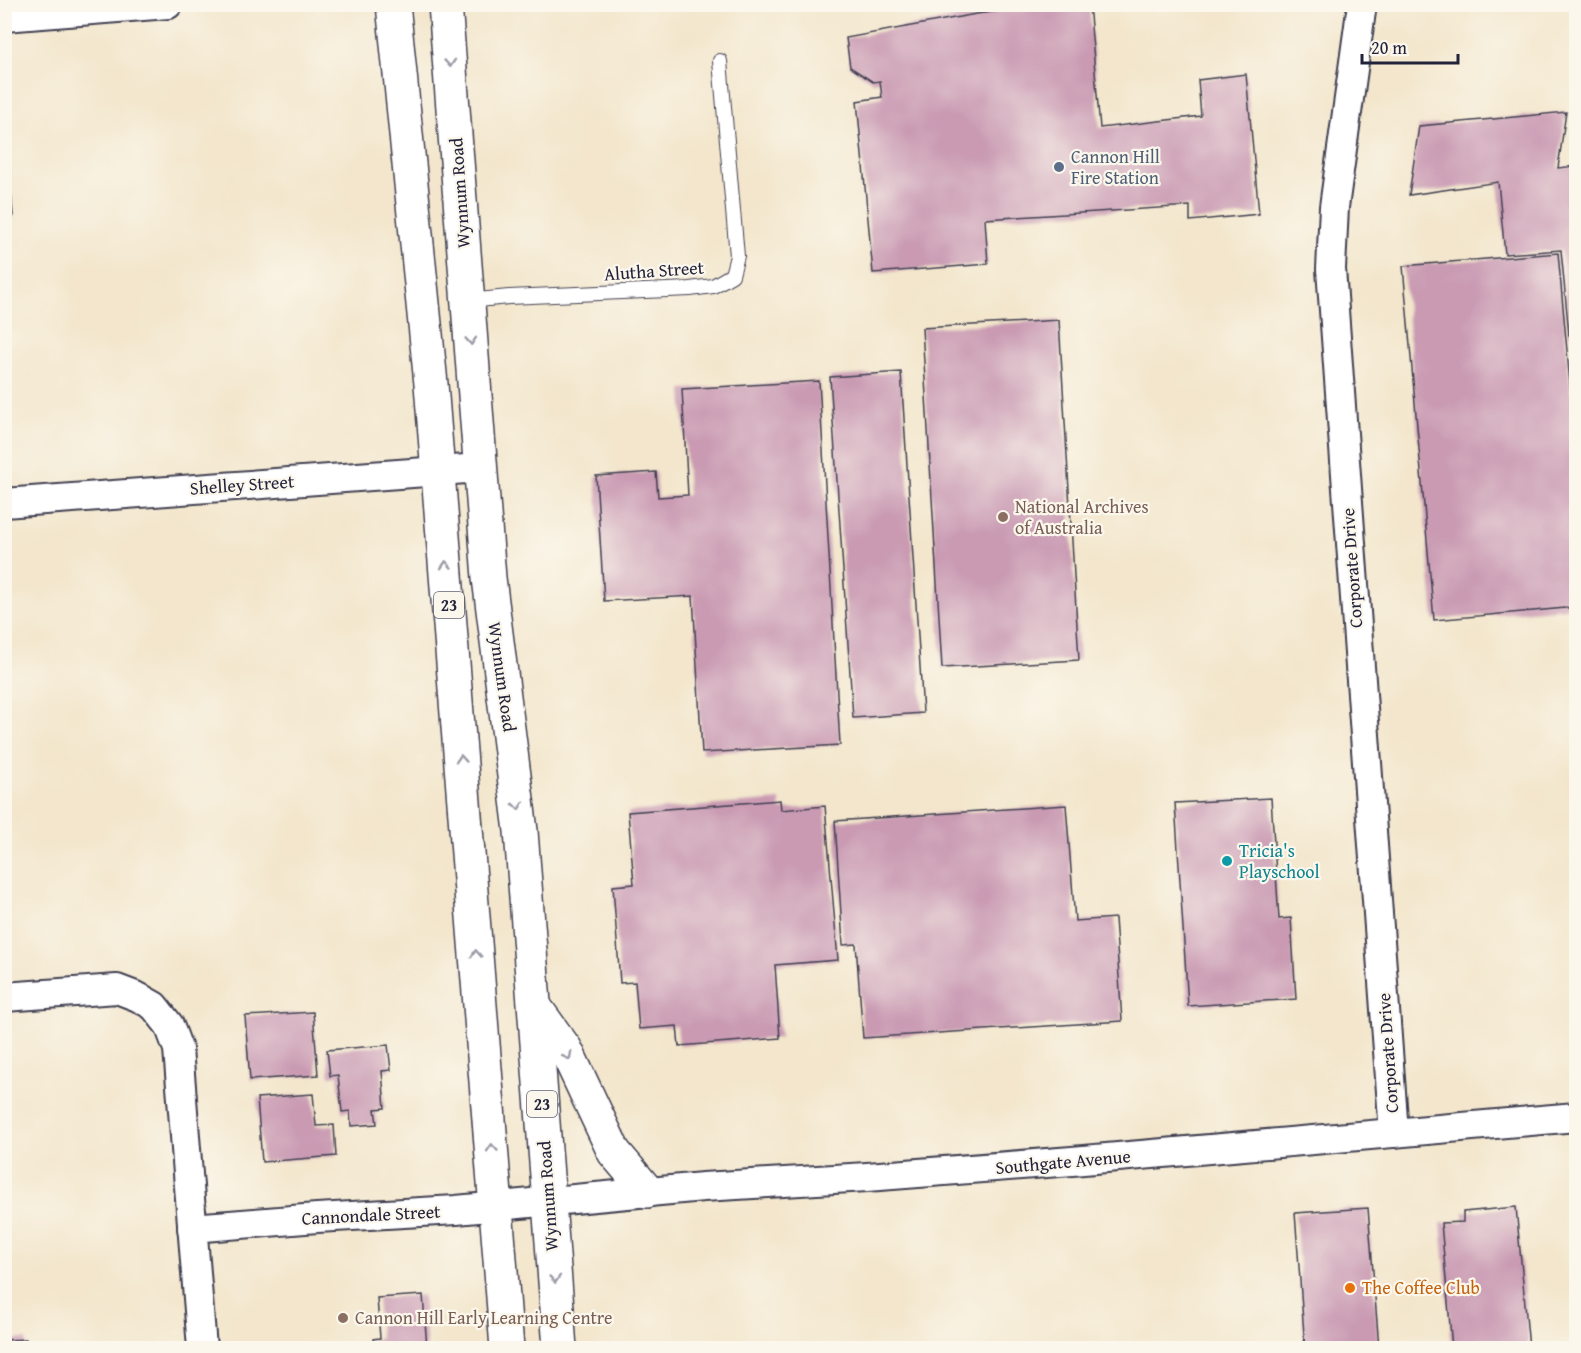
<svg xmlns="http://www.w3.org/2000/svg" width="1581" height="1353" font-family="'Gentium Book Plus',serif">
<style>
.building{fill:#c99ab2}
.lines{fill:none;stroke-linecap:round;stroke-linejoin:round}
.lane-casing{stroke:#413f51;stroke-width:16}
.street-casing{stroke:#413f51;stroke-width:32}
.primary-casing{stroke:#413f51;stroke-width:36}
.lane{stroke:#fff;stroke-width:14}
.street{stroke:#fff;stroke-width:28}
.primary{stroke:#fff;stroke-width:33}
.oneway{stroke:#9c9ca7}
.service-dot{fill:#5c6f8a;stroke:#fbf7ec;stroke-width:2}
.education-dot{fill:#8d6e63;stroke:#fbf7ec;stroke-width:2}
.culture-dot{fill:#0f9aa8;stroke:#fbf7ec;stroke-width:2}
.food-dot{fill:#e8710a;stroke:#fbf7ec;stroke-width:2}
.labels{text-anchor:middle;stroke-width:4.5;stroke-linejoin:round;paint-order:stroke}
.shield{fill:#fbf7ec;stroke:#636270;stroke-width:1.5}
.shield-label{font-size:16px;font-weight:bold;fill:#22223b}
.service-label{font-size:18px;fill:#4e5e75;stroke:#fbf7ec;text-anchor:start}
.street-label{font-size:18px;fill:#22223b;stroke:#fbf7ec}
.education-label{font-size:18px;fill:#785e54;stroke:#fbf7ec;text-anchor:start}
.culture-label{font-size:18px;fill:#0d838f;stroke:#fbf7ec;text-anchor:start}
.food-label{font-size:18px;fill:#c56008;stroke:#fbf7ec;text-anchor:start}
</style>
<rect width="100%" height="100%" fill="#fbf7ec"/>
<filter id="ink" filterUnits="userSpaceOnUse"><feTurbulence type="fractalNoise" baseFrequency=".0167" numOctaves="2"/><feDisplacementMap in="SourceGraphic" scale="12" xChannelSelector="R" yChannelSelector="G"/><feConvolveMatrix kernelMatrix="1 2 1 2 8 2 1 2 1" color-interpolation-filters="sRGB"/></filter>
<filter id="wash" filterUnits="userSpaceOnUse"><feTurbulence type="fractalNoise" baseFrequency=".008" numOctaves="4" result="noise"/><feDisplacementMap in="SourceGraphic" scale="24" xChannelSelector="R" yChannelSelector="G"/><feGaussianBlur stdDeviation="1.35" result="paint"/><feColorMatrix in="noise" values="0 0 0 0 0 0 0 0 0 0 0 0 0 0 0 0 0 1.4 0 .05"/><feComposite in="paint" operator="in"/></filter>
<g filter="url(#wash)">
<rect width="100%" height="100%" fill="#f3e6cc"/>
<g id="blocks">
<g class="building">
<polygon points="1061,4 1089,4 1100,128 1201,116 1198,80 1246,74 1259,214 1190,221 1190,206 985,219 988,264 873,273 857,101 882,97 880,81 873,82 850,67 846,38 976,14"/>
<polygon points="1566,112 1558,168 1576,166 1576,334 1569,335 1561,250 1505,254 1498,182 1409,195 1419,126"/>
<polygon points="4,123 6,123 13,217 4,218"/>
<polygon points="1558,253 1571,394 1576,393 1576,607 1434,620 1403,266"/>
<polygon points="1059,320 1079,660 942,668 922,328"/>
<polygon points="901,372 923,713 853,718 830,377"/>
<polygon points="819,381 840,745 702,753 693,596 604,601 596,476 656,472 658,497 688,495 682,389"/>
<polygon points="1271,798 1279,919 1291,918 1296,999 1188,1006 1175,803"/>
<polygon points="780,800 781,810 825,806 838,960 775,965 780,1038 679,1046 677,1026 639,1029 635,982 620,983 613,886 634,884 628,812"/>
<polygon points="1066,805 1075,921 1115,918 1122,1021 863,1038 856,944 843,945 835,821"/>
<polygon points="313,1012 318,1075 250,1080 245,1016"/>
<polygon points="388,1045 391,1070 382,1071 385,1108 375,1109 377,1124 351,1126 350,1111 342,1112 338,1075 330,1076 327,1050"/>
<polygon points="313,1094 316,1126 334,1125 336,1156 262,1162 257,1098"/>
<polygon points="1516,1207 1529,1348 1452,1348 1441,1223 1463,1222 1463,1212"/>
<polygon points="1368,1208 1379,1348 1305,1348 1295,1213"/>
<polygon points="423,1295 427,1348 374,1348 373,1339 380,1338 377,1298"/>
<polygon points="26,1339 27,1348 4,1348 4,1340"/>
</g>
</g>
</g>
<g filter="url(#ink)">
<use href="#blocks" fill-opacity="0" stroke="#413f51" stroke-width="1.5"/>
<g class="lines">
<g class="lane-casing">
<polyline id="lane" points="468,301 509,297 690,289 713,286 732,275 737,256 720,61"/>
</g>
<g class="street-casing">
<g id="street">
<polyline points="1362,4 1334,207 1331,269 1394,1133"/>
<polyline points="4,17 168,4"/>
<polyline points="4,503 480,468"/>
<polyline points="4,997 117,989 138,997 154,1006 169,1025 178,1049 202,1348"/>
<polyline points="192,1228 317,1218 456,1210 703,1187 867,1177 1072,1161 1576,1117"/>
</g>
</g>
<g class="primary-casing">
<g id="primary">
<polyline points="393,4 431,384 507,1348"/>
<polyline points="445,4 489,578 521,831 560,1348"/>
<polyline points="535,1007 566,1050 614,1152 647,1191"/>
</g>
</g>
<use href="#lane" class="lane"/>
<use href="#street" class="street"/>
<use href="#primary" class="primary"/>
</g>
<defs><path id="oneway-chevron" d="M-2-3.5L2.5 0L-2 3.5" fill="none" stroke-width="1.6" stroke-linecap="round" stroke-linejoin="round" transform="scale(1.5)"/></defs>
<g class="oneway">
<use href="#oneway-chevron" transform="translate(450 63) rotate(86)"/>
<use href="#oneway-chevron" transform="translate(471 341) rotate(86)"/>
<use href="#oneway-chevron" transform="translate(446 565) rotate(-94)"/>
<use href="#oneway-chevron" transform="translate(461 759) rotate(-94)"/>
<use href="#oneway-chevron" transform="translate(518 806) rotate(83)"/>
<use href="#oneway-chevron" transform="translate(476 954) rotate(-94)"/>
<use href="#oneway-chevron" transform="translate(568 1056) rotate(62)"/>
<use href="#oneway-chevron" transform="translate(492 1148) rotate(-94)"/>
<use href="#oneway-chevron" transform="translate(555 1279) rotate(86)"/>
</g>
</g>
<circle class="service-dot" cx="1059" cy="167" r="6"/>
<g class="education-dot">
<circle cx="1003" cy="517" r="6"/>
<circle cx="343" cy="1318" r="6"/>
</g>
<circle class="culture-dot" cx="1227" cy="861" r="6"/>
<circle class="food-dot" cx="1350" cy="1288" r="6"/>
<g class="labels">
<g class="shield">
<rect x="434" y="592" width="30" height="26" rx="4.5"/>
<rect x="527" y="1091" width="30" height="26" rx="4.5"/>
</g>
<g class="shield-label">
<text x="449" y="611">23</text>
<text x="542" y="1110">23</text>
</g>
<g class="service-label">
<text x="1071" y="163">Cannon Hill<tspan x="1071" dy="21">Fire Station</tspan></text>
</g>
<g class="street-label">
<text transform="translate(460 193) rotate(-94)" y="6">Wynnum Road</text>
<text transform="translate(654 271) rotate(-4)" y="6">Alutha Street</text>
<text transform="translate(242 485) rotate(-4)" y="6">Shelley Street</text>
<text transform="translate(1352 568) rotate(-94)" y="6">Corporate Drive</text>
<text transform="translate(502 677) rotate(82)" y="6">Wynnum Road</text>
<text transform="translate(1388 1053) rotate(-94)" y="6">Corporate Drive</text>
<text transform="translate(1063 1162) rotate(-5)" y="6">Southgate Avenue</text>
<text transform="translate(548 1196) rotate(-94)" y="6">Wynnum Road</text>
<text transform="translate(371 1215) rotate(-3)" y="6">Cannondale Street</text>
</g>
<g class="education-label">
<text x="1015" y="513">National Archives<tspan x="1015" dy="21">of Australia</tspan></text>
<text x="355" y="1324">Cannon Hill Early Learning Centre</text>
</g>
<g class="culture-label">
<text x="1239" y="857">Tricia's<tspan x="1239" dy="21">Playschool</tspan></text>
</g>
<g class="food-label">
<text x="1362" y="1294">The Coffee Club</text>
</g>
</g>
<rect width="1581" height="1353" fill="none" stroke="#fbf7ec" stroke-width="24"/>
<path d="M1362 54v9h96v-9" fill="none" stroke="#22223b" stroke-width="3"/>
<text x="1371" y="54" font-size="18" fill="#22223b" stroke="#fbf7ec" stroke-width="4.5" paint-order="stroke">20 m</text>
</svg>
